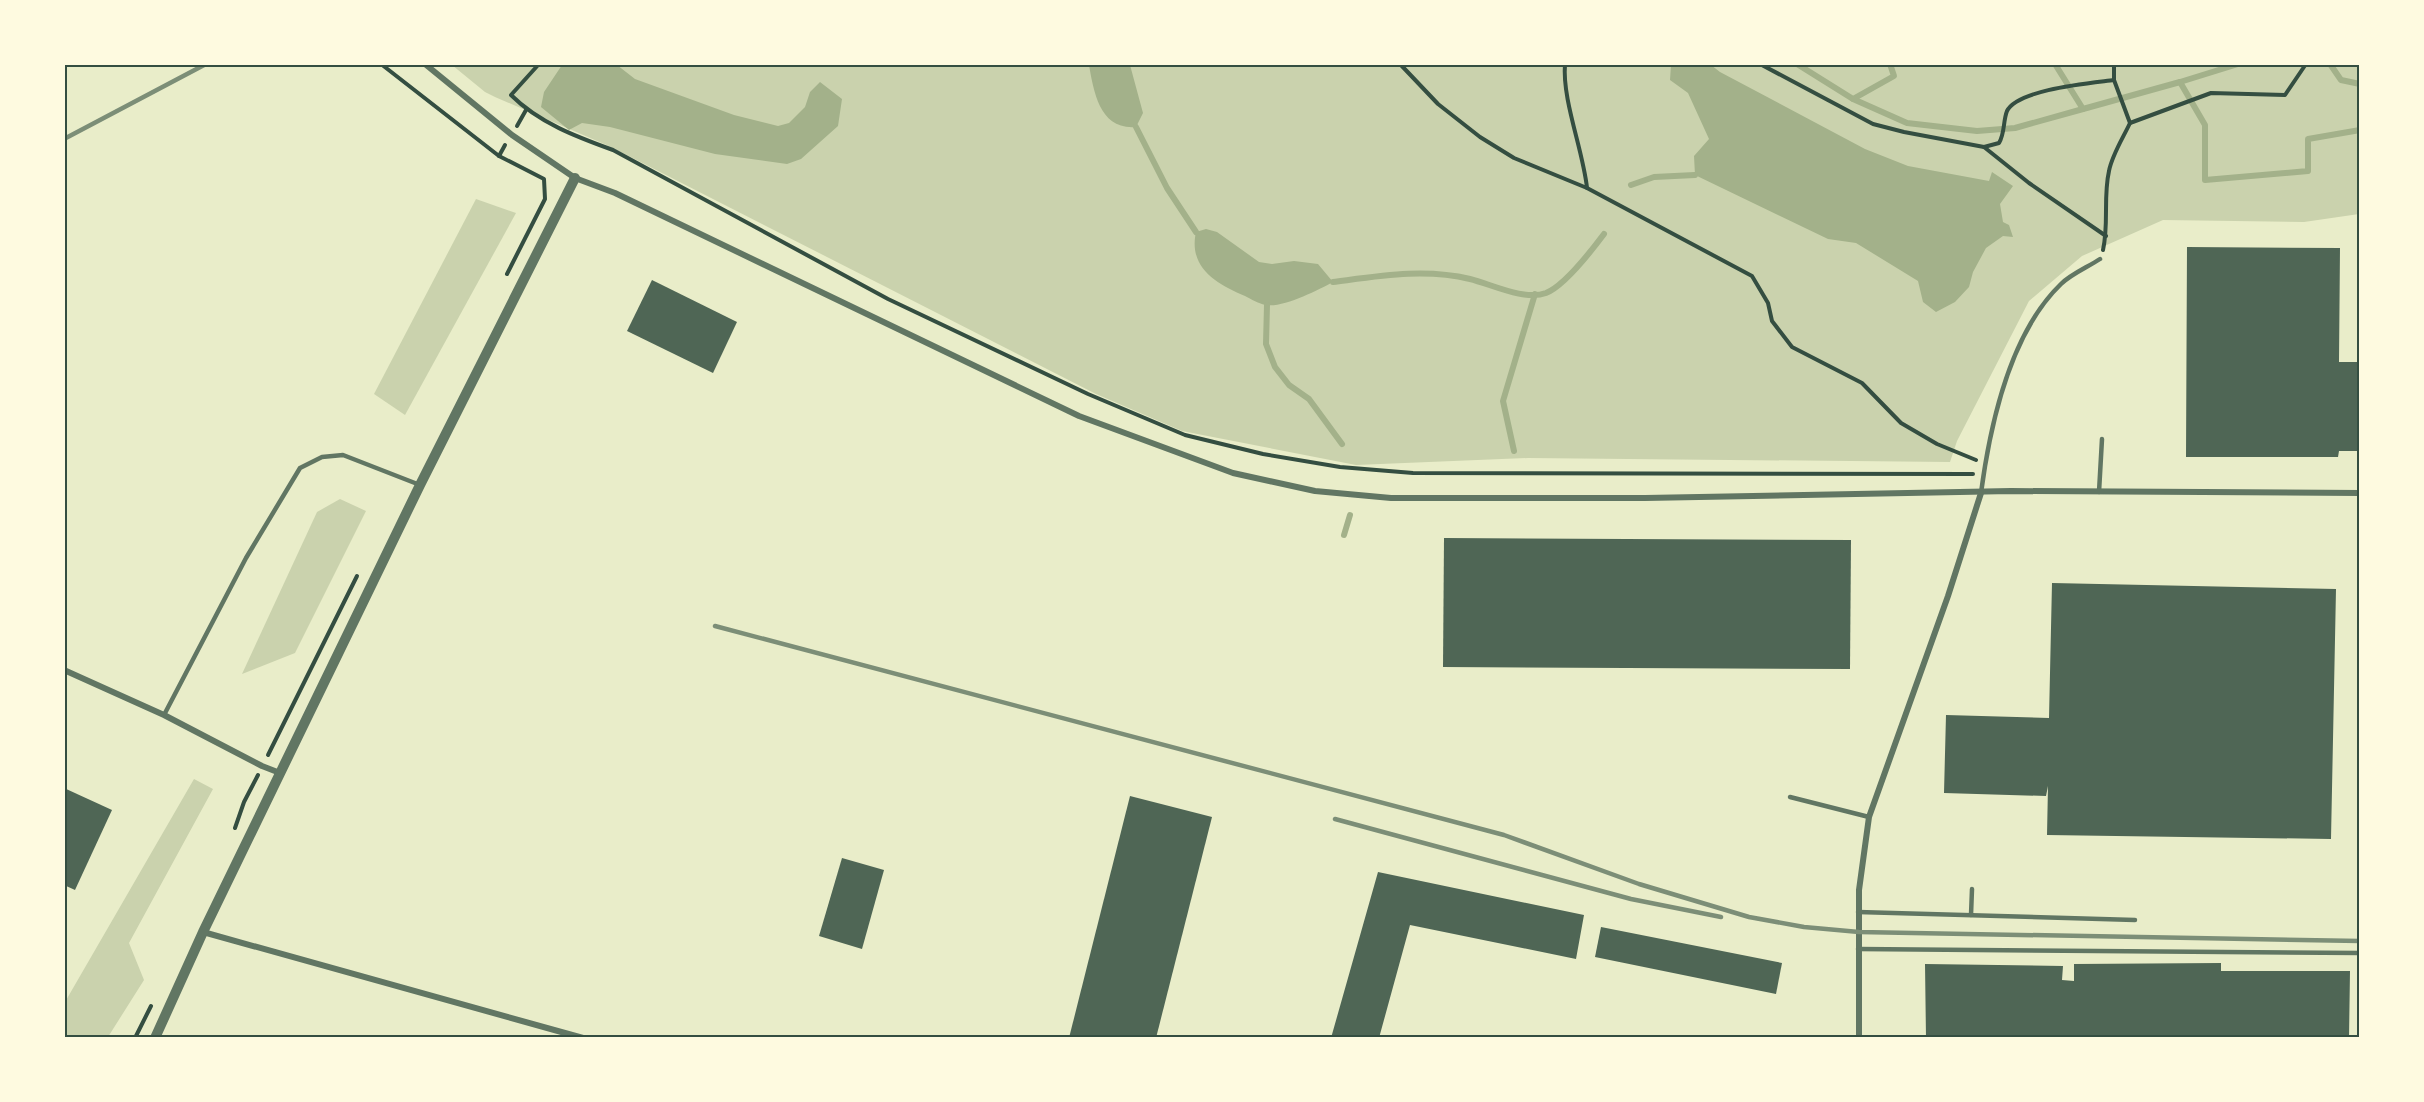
<svg xmlns="http://www.w3.org/2000/svg" width="2424" height="1102" font-family="Helvetica,sans-serif">
<style>
.green{fill:#cad2ad}
.water{fill:#a3b18a}
.lines{fill:none;stroke-linecap:round;stroke-linejoin:round}
.stream{stroke:#a3b18a;stroke-width:6}
.building{fill:#4f6655}
.path{stroke:#344e41;stroke-width:4}
.service{stroke:#617663;stroke-width:4.5}
.minor{stroke:#617663;stroke-width:6}
.tertiary{stroke:#617663;stroke-width:10}
.rail{stroke:#7c8e77;stroke-width:4.5}
.neatline{fill:none;stroke:#344e41;stroke-width:2}
</style>
<rect width="100%" height="100%" fill="#e9edc9"/>
<g class="green">
<polygon points="452,65 2359,65 2359,214 2304,222 2163,220 2082,256 2029,301 1957,441 1950,462 1528,458 1356,465 1182,431 1096,394 611,147 495,97 485,92"/>
<polygon points="476,199 516,213 405,415 374,394"/>
<polygon points="340,499 366,511 295,653 242,674 317,512"/>
<polygon points="194,779 213,789 129,943 144,980 108,1037 65,1037 65,1002"/>
</g>
<g class="water">
<polygon points="562,65 617,65 635,79 734,115 778,126 789,123 805,107 810,92 820,82 842,99 838,126 801,159 787,164 715,154 610,127 582,123 569,130 541,107 544,92"/>
<path d="M1089,65H1130L1143,113L1136,127C1100,130 1094,93 1089,65Z"/>
<polygon points="1671,65 1711,65 1720,72 1865,149 1908,166 1989,181 1992,172 2013,186 2000,204 2003,222 2009,225 2013,237 2003,236 1986,248 1973,272 1969,287 1955,302 1936,312 1923,302 1918,281 1856,243 1828,239 1695,175 1694,156 1709,139 1688,93 1670,80"/>
<path d="M1206,229L1217,232L1259,262L1272,264L1294,261L1318,264L1333,282C1318,290 1283,308 1266,305C1259,304 1251,299 1245,296C1217,284 1188,268 1196,232Z"/>
</g>
<g class="lines">
<g class="stream">
<polyline points="1797,64 1853,99 1894,76 1890,64"/>
<polyline points="2055,64 2083,109 2180,82 2205,125 2205,180 2308,171 2308,139 2360,130"/>
<polyline points="2330,64 2341,80 2360,84"/>
<polyline points="2180,82 2238,64"/>
<polyline points="1853,99 1907,123 1977,131 2015,128 2083,109"/>
<polyline points="1136,127 1167,188 1196,232"/>
<polyline points="1631,185 1654,177 1695,175"/>
<path d="M1333,282C1379,276 1424,268 1470,279C1491,284 1524,301 1546,293C1564,286 1592,250 1604,234"/>
<polyline points="1267,305 1266,344 1275,367 1289,385 1309,399 1342,444"/>
<polyline points="1514,451 1503,401 1535,294"/>
<polyline points="1344,535 1350,515"/>
</g>
</g>
<g class="building">
<polygon points="2187,247 2340,248 2339,362 2360,362 2360,451 2339,451 2338,457 2186,457"/>
<polygon points="652,280 737,322 713,373 627,331"/>
<polygon points="1444,538 1851,540 1850,669 1443,667"/>
<polygon points="2052,583 2336,589 2331,839 2047,835 2048,786 2046,796 1944,793 1946,715 2049,718"/>
<polygon points="64,788 112,810 75,890 64,885"/>
<polygon points="1130,796 1212,817 1156,1038 1069,1038"/>
<polygon points="842,858 884,870 862,949 819,936"/>
<polygon points="1378,872 1584,915 1576,959 1410,925 1379,1038 1331,1038"/>
<polygon points="1601,927 1782,963 1776,994 1595,957"/>
<polygon points="2221,963 2221,971 2350,971 2349,1038 1926,1038 1925,964 2063,966 2062,980 2074,981 2074,964"/>
</g>
<g class="lines">
<g class="path">
<polyline points="381,64 499,156 505,145"/>
<path d="M539,64L511,95C539,123 577,137 613,150L888,299L1088,394L1185,435L1263,454L1340,467L1413,473L1973,474"/>
<polyline points="1400,64 1438,104 1480,137 1514,158 1587,188 1752,276 1768,303 1772,321 1792,347 1862,383 1901,423 1937,444 1976,460"/>
<path d="M1565,64C1562,100 1583,150 1587,188"/>
<path d="M1760,64L1873,124L1904,132L1984,147L1999,143C2005,133 2003,121 2007,111C2018,89 2092,83 2114,80L2130,123C2123,138 2112,155 2109,171C2103,197 2109,224 2103,250"/>
<polyline points="2114,64 2114,80"/>
<polyline points="2130,123 2211,93 2285,95 2306,64"/>
<polyline points="517,126 526,110"/>
<polyline points="1984,147 2029,183 2106,236"/>
<polyline points="499,156 544,179 545,199 507,274"/>
<polyline points="268,755 357,576"/>
<polyline points="235,828 244,802 258,775"/>
<polyline points="135,1038 151,1006"/>
</g>
<g class="service">
<polyline points="2099,492 2102,439"/>
<path d="M1981,493C1990,425 2010,333 2061,284C2071,274 2088,267 2100,259"/>
<polyline points="164,715 246,558 300,468 322,457 343,455 420,485"/>
<polyline points="1790,797 1869,817"/>
<polyline points="1858,912 2135,920"/>
<polyline points="1971,915 1972,889"/>
<polyline points="1858,949 2360,953"/>
</g>
<g class="minor">
<polyline points="425,64 512,135 575,178 615,193 1079,416 1233,473 1315,491 1391,498 1645,498 2011,491 2360,493"/>
<polyline points="64,670 164,715 262,766 280,773"/>
<polyline points="203,932 583,1038"/>
<polyline points="1859,1038 1859,890 1869,817 1948,596 1981,493"/>
</g>
<polyline class="tertiary" points="155,1038 203,932 420,485 575,178"/>
<g class="rail">
<polyline points="64,139 206,64"/>
<polyline points="715,626 1504,835 1639,884 1749,917 1804,927 1859,932 2360,941"/>
<polyline points="1335,819 1631,899 1721,917"/>
</g>
</g>
<rect width="2424" height="1102" fill="none" stroke="#fefae0" stroke-width="132"/>
<rect x="66" y="66" width="2292" height="970" class="neatline"/>
</svg>
